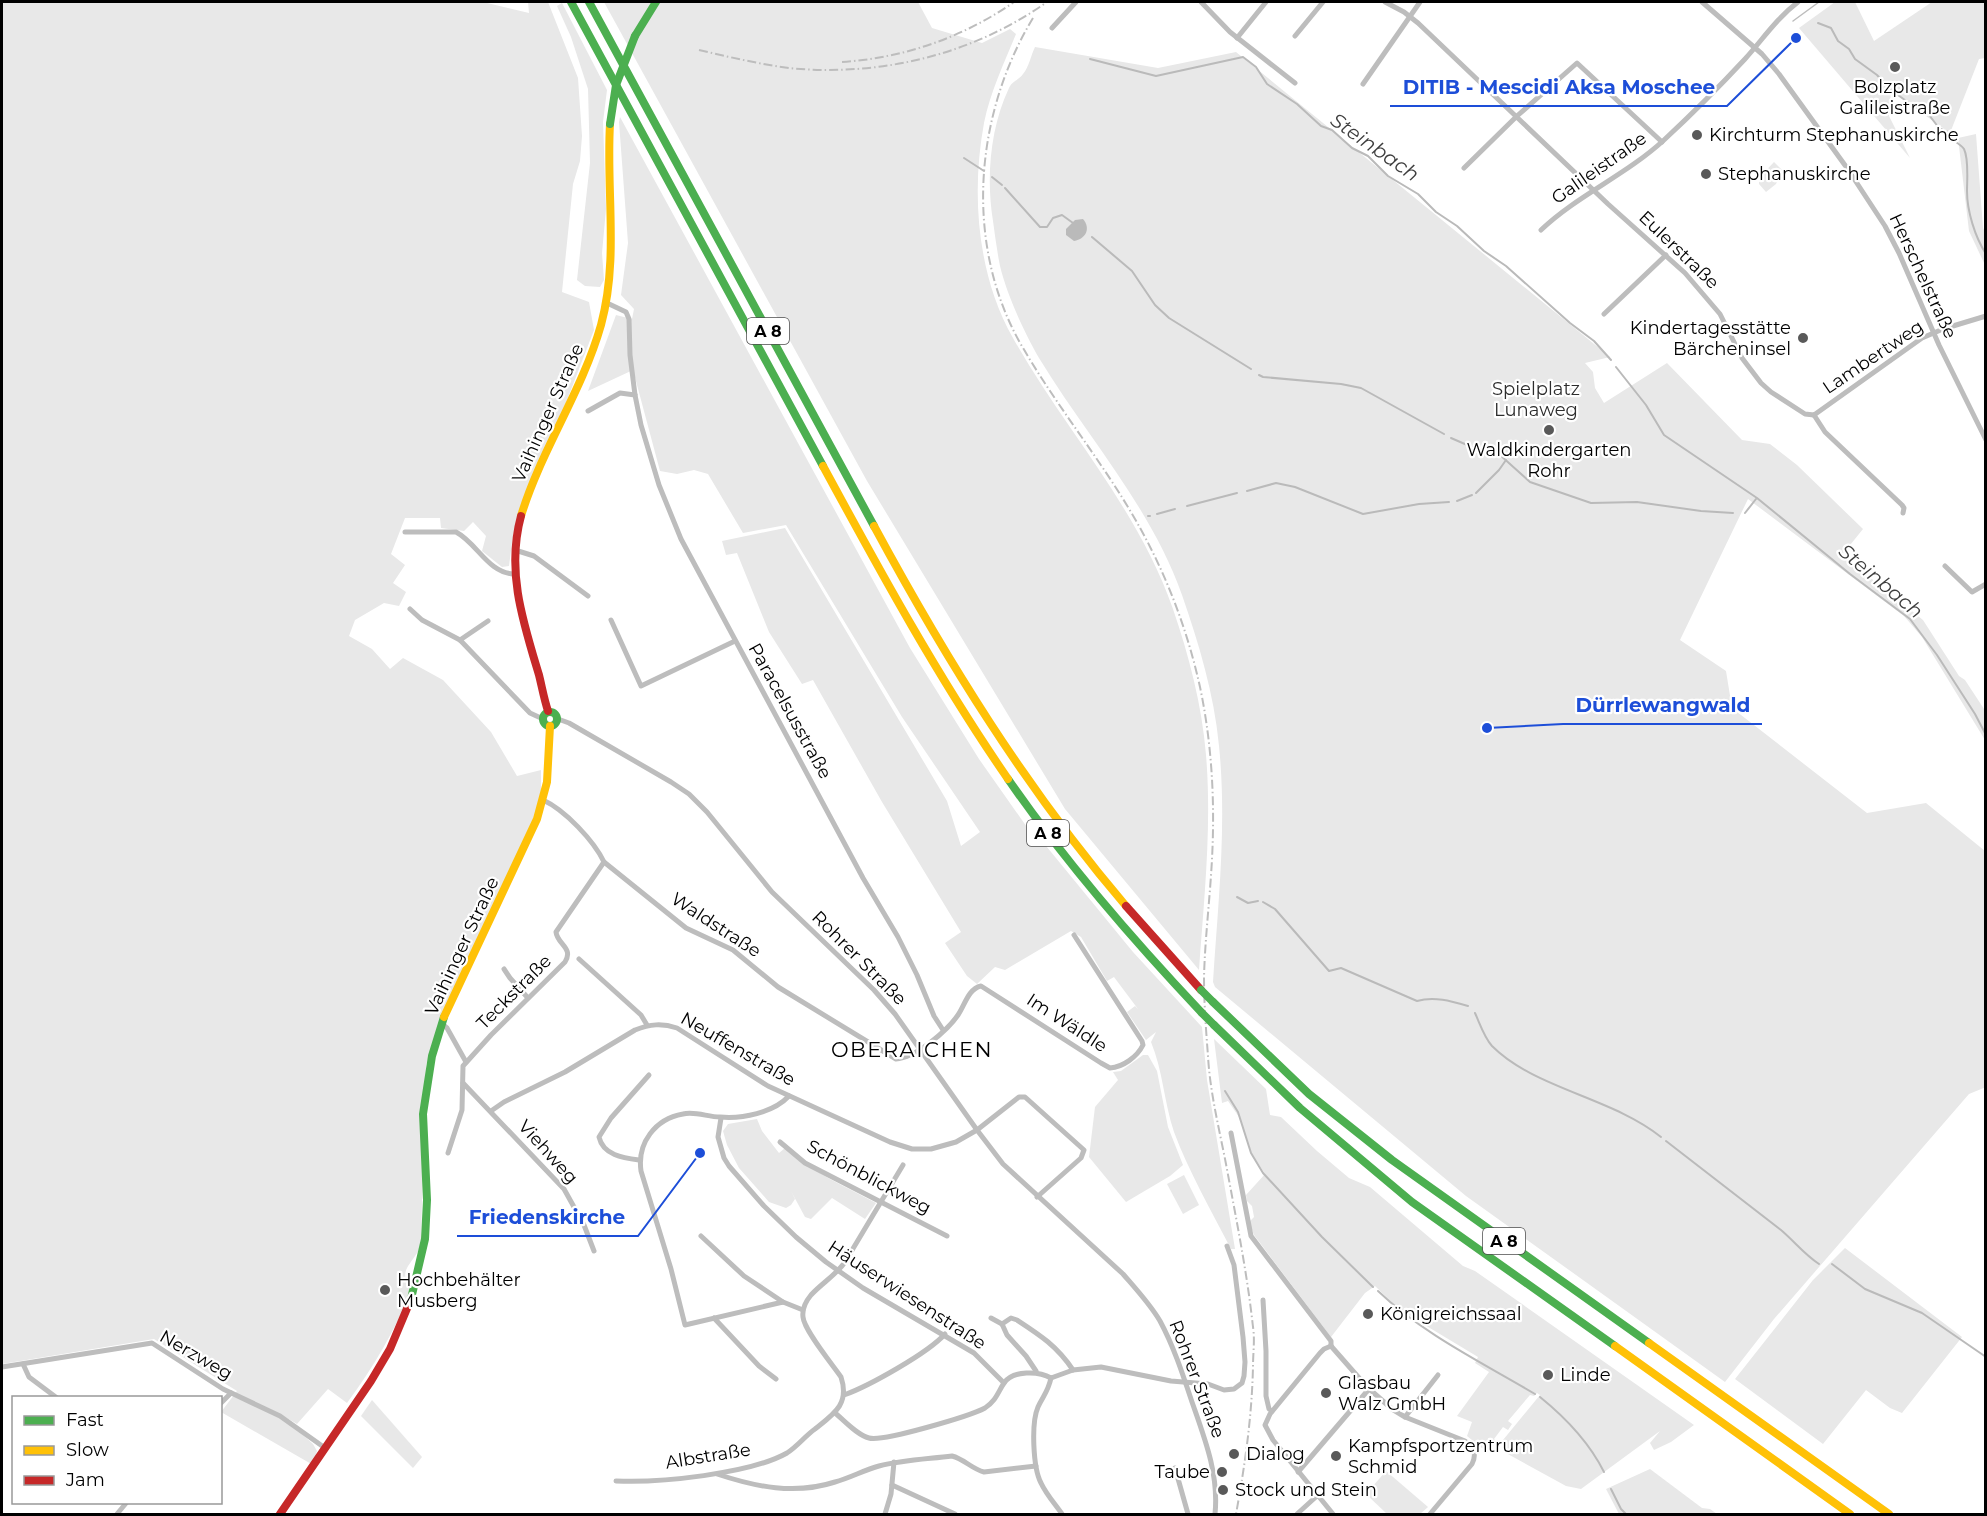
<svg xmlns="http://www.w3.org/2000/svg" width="1987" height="1516" font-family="Montserrat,sans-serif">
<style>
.green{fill:#e8e8e8}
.water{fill:#bababa}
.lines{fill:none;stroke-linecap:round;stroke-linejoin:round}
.stream{stroke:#bababa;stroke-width:2}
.street{stroke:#bdbdbd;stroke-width:5}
.fast{stroke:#4caf50;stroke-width:8}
.slow{stroke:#ffc107;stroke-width:8}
.jam{stroke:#c62828;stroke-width:8}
.tram{stroke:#bdbdbd;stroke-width:1.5}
.rail{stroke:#bdbdbd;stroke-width:2;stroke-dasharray:9 3 1.5 3;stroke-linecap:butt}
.fast-bridge{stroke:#4caf50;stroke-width:8}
.poi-dot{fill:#595959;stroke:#fff;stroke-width:2}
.labels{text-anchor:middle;stroke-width:4.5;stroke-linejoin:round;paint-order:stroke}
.shield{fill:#fff;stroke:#4c4c4c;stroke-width:1.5}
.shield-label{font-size:16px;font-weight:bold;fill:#000}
.poi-label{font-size:18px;fill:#000;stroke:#fff;text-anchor:start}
.street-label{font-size:18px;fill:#000;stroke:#fff}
.park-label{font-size:18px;fill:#2d2d2d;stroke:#fff}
.water-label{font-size:20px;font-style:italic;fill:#3e3e3e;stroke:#fff}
.quarter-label{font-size:21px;letter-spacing:1.5px;fill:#000;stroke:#fff}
.leader{fill:none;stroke:#1d4ed8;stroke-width:2}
.callout-dot{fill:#1d4ed8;stroke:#fff;stroke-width:2}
.callout-label{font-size:20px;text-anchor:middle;font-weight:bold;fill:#1d4ed8;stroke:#fff;stroke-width:4.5;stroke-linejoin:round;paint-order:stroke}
</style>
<rect width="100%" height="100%" fill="#fff"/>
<g class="green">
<path d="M2,2H483L529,13L528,2H548L578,78L582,136L580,161L573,184L562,292L589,302L594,330L545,457L525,498L513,535L509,566L502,567L482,551L486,536L473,522L464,531L441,528L440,518H405L391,554L405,565L393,583L406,592L399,606L384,603L355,620L349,636L372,649L390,669L403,658L443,680L491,732L517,776L541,770V791L536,813L439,1026L426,1065L421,1238C420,1244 420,1249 417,1253C407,1269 399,1272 412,1290C395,1330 373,1368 347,1403L328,1389L297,1424L280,1414L313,1444L317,1451L313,1465L221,1412L237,1391L154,1339L2,1364Z"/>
<path d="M604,2H918L932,28L982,43L1010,29L1016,34C1004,63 990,93 984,123C971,193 977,275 1013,338C1064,429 1138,508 1173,609C1189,656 1202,705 1206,755C1212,826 1204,899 1199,970L1065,809L867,481Z"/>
<polygon points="1835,2 1855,2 1874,41 1932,2 1985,2 1985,58 1979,59 1950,133 1891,91 1889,116 1910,158 1799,28"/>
<polygon points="562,3 607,90 603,122 606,209 602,253 604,280 600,287 585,286 577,280 590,163 588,89 571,37 557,6"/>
<path d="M1035,47L1158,68L1236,52L1610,357L1585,363L1593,372L1595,388L1604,403L1667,363L1742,440L1770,444L1797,465L1863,529L1842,555L1923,620L1959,676L1965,680L1986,712L1985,740L1922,637L1904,616L1748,499L1680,640L1726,671L1732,708L1867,813L1926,803L1985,851L1986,1087L1969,1094L1774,1319L1725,1382L1466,1196L1215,987L1213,982C1218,904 1227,824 1219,746C1214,694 1199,644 1182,595C1151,507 1087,437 1039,358C1024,332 1007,295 1000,266C997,251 995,236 993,221C986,178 990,128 1009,88C1012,81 1019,80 1023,74C1029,67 1031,55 1035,47Z"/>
<path d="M620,117L910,648L979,759L1036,840L1042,841L1133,952L1202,1027L1207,1080L1235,1249H1231C1211,1210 1189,1172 1174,1132C1164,1102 1163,1071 1151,1042L1156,1032L1146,1040L1127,1012L1135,1006L1138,1009L1114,977L1107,981L1081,937L1071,931L1005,970L995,967L977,984L967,976L945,943L961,932L882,802L813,680L802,684L769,632L737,553L726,555L722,541L785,528L947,801L961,846L980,832L902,717L786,525L743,533L708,474L694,470L677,474L660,471L633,370L588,391L616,315L632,319L634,309L621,295L628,243L619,122Z"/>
<polygon points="1976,134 1983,228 1985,232 1985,265 1969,231 1958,138"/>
<polygon points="1774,162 1782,170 1776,184 1766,192 1759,184 1759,178"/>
<polygon points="1214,1039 1266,1089 1270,1115 1281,1117 1317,1151 1349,1178 1370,1187 1463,1266 1475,1271 1694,1425 1671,1442 1654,1450 1650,1443 1660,1431 1581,1489 1566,1486 1506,1453 1503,1440 1540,1395 1537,1393 1534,1396 1530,1395 1508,1421 1512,1424 1508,1430 1503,1427 1494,1439 1497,1442 1492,1447 1482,1448 1467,1436 1472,1422 1457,1416 1489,1372 1475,1363 1478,1357 1400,1310 1375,1286 1365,1293 1331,1337 1254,1235 1249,1222 1254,1217 1252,1206 1247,1201 1246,1195 1265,1174 1252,1154 1239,1117 1228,1101 1222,1103"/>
<polygon points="1143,1055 1148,1055 1157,1071 1168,1127 1183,1165 1170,1176 1126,1202 1089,1157 1095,1107 1118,1080 1113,1072 1121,1071"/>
<path d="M757,1119L762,1131L779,1153L785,1148C812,1172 844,1186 876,1203L865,1219L832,1198L811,1219L805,1217L791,1191L795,1199L791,1205L786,1208L769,1202L739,1168L727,1145L723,1131L728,1124Z"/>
<polygon points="1184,1175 1199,1205 1183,1214 1167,1184"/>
<polygon points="1845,1248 1962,1337 1902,1413 1890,1408 1866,1390 1823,1444 1735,1379 1813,1280"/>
<polygon points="372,1400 422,1457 413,1468 361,1416"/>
<polygon points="1650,1469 1702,1508 1710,1509 1717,1514 1619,1514 1606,1489"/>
<polygon points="1386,1471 1428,1507 1420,1514 1387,1514 1366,1494"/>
</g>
<path class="water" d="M1083,219C1091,228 1086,239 1074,241L1066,235V229L1075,220Z"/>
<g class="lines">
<g class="stream">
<polyline points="1818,23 1831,28 1838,41 1849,49 1855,59 1877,75 1891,90 1916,108 1926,111 1939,128 1950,133"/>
<polyline points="1090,59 1156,76 1243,57 1256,67 1267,84 1297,104 1321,126 1332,130 1352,148 1368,156 1388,176 1418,194 1436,212 1457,226 1484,251 1506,266 1570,323 1594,341 1611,360"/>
<path d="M1953,140C1956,142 1962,146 1964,149C1969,159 1967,180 1967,191C1967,211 1975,237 1986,254"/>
<polyline points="964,158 984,171"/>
<polyline points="992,177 1002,185"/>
<polyline points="1005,188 1040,227 1047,227 1053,218 1062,215 1073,223"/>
<polyline points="1092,237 1132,271 1155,305 1169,318 1251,369"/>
<polyline points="1616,367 1646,405 1664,435 1757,498 1850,574 1910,619 1937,655 1975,714 1986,735"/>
<polyline points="1259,375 1263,377 1341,384 1361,388 1444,434"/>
<polyline points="1451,438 1474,448"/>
<polyline points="1480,450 1500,455 1530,482 1591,503 1637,502 1701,511 1733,513"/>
<polyline points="1247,491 1276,483 1295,487 1363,514 1419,504 1449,502"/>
<polyline points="1476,493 1499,470 1506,460"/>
<polyline points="1457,501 1472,495"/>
<polyline points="1187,506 1237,493"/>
<polyline points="1745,513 1756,499"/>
<polyline points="1157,514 1175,509"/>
<polyline points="1148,516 1150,516"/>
<polyline points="1237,897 1248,903 1258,901"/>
<path d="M1263,902L1275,909L1329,971L1341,968L1417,1001C1434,996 1451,1001 1468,1006"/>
<path d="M1475,1013C1480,1024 1484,1037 1492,1046C1535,1089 1611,1097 1661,1137"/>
<polyline points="1225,1091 1238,1112 1251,1153 1263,1173 1322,1237 1373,1287"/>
<path d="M1666,1141L1781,1230C1795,1242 1804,1254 1819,1264"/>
<polyline points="1832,1264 1865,1289 1922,1313 1986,1357"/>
<path d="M1378,1291C1423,1334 1481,1362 1535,1394"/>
<path d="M1540,1397C1566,1418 1589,1442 1604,1472"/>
<polyline points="1611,1489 1621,1509 1626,1514"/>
</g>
<g class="street">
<polyline points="1201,2 1230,32 1295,83"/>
<polyline points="1385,2 1404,12 1418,23 1608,204 1685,273 1720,314 1742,358 1761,383 1771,392 1805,414 1814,415"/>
<polyline points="1702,2 1762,54 1779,74 1847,168 1885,226 1899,253 1939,345 1986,440"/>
<polyline points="1052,28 1076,2"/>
<polyline points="1295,36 1323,2"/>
<polyline points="1237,38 1266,2"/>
<polyline points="1363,84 1420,2"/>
<polyline points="1464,168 1517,116 1577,63 1662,142"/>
<path d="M1541,230C1578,195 1626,175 1664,140C1692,114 1719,87 1745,59C1763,39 1777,18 1798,2"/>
<polyline points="607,303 626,312 629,319 630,355 635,395 641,425 659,485 681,539 863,878 898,937 917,975 934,1016 943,1030"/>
<polyline points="1604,314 1666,255"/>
<polyline points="588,411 620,393 635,395"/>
<polyline points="1814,415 1922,338 1943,329 1986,316"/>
<polyline points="1814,415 1825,432 1902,505 1904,508 1903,513"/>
<path d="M405,532H456C477,543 488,573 514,574"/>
<polyline points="515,550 534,556 588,596"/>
<polyline points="1945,566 1972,592 1986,584"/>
<polyline points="410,609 422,620 460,640 530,713 543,719"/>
<polyline points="611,620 641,686 735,641"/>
<polyline points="460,640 488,621"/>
<path d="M558,719L569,723L671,782L689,794L707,812L772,892L874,990L895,1014L977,1130L1003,1164L1123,1274C1136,1289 1150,1304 1160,1321C1174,1347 1183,1375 1192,1402C1205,1439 1219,1475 1215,1514"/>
<path d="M543,800C565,810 594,841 604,862L686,928L733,950L778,987L896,1059C915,1058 947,1031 958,1015C965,1005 968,989 981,986L1101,1063L1110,1068C1123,1067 1137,1057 1143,1045L1142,1041L1074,935"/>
<polyline points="579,959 641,1015 647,1025"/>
<polyline points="504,969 510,978 528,998"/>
<polyline points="441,1023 447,1028 466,1062"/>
<polyline points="463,1083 564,1189 584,1225 594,1251"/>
<path d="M789,1096C773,1113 742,1119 720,1117C708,1117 695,1111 683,1114C655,1119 637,1143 641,1171L671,1269L685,1325L783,1302L803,1310"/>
<path d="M491,1111L504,1102L565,1072L635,1030C650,1024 662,1023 677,1028L768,1086L890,1142L912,1149H931L956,1142L977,1130L1019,1097H1025L1084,1150L1081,1158L1037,1197"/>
<polyline points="721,1118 718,1137 724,1158 729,1166 764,1206 796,1237 826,1262 863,1288 974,1353 1004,1383"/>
<polyline points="1231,1133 1251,1236 1331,1341 1331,1346"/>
<polyline points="780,1142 805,1163 947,1236"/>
<path d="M448,1153L462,1110L463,1066L491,1035L565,962C574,948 557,944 556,932L604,862"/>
<path d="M639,1160C623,1158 603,1155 599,1137L611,1118L649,1075"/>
<polyline points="701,1236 744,1276 783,1302"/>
<polyline points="1263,1300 1266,1351 1266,1396 1269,1409 1272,1411"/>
<polyline points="714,1318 759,1366 776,1379"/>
<polyline points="991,1318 1002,1324 1007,1335 1026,1356 1036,1371"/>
<path d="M1002,1324L1011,1318L1017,1320C1040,1335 1057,1346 1073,1370"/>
<path d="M1331,1346L1367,1387L1392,1409L1405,1417L1465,1441C1474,1447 1477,1454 1472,1464L1430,1514"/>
<polyline points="1331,1346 1324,1349 1320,1353 1270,1414 1265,1425 1273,1440 1333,1514"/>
<polyline points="23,1364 29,1377 57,1398"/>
<polyline points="2,1367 152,1343 223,1389 280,1416 325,1448"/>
<polyline points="1051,1378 1073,1370 1101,1367 1171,1381 1208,1384 1224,1390 1234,1389 1242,1383 1244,1376 1245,1362 1243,1337 1234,1265 1227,1246"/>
<path d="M1051,1378C1048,1392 1043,1396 1038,1407C1031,1423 1033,1468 1041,1483C1046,1494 1055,1504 1062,1514"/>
<path d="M844,1395C869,1386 928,1353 945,1334"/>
<polyline points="220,1404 231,1393"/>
<path d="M835,1413C845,1421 857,1435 869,1438C883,1442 970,1416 985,1408C996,1401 998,1392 1004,1383C1013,1370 1039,1371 1051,1378"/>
<polyline points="1405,1417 1438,1375"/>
<polyline points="1175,1468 1188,1514"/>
<polyline points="1298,1472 1369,1389"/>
<path d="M717,1474C756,1487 795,1495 835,1482C850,1478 864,1470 879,1466C902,1460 928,1459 952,1456C964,1459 972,1469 984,1472L1036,1466"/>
<path d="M616,1481C659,1483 750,1474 787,1453C798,1446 805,1436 815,1429C834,1414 850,1404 841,1377C832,1364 804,1330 803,1317C802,1309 806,1301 811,1295C822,1283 836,1275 845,1262L903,1165"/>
<polyline points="892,1485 955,1514"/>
<polyline points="117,1514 127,1502"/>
<polyline points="885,1514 891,1494 894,1462"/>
<polyline points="1297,1514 1318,1495"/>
</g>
<g class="fast">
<polyline points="571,2 823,466"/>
<polyline points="589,2 874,526"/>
<polyline points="635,36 656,2"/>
<circle cx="550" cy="719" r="7"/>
<path d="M1008,779C1066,863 1132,939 1202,1013"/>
<polyline points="1213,1002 1309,1094 1392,1160 1649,1343"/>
<polyline points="1214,1025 1300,1108 1412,1202 1615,1346"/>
<polyline points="411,1299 425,1239 427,1200 423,1114 432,1056 444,1017"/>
</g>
<g class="slow">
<path d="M823,466C881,573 939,679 1008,779"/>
<path d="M521,516C541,450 582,392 601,325C619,259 606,191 610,124"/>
<path d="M874,526C947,661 1027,790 1126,906"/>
<polyline points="444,1017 537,819 547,782 550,726"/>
<polyline points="1649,1343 1889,1514"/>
<polyline points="1615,1346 1850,1514"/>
</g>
<g class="jam">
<path d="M521,516C506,571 523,622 539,675C542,687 544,699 548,711"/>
<polyline points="1126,906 1201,990"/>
<polyline points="280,1514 371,1381 390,1349 411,1299"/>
</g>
<polyline class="tram" points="1793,21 1819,2"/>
<g class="rail">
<path d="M1033,18C975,114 964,241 1019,341C1054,403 1100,458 1135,519C1165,571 1187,628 1200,687C1212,744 1215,802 1212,859C1210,898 1205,938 1204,977C1204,1003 1206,1030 1208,1056C1210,1092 1219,1128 1226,1164C1236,1218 1247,1272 1253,1327C1255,1340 1253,1353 1253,1366C1252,1416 1245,1465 1236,1514"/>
<path d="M699,50C729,57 759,64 789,68C880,77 972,55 1047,2"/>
<path d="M842,62C904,58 964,37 1014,2"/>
</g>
<g class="fast-bridge">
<polyline points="610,124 616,85 635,36"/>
<polyline points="1201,990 1213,1002"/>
<polyline points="1202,1013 1214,1025"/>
</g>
</g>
<g class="poi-dot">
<circle cx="1895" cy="67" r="6"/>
<circle cx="1697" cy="135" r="6"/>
<circle cx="1706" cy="174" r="6"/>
<circle cx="1803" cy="338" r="6"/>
<circle cx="1549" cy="430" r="6"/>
<circle cx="385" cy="1290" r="6"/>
<circle cx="1368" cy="1314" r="6"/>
<circle cx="1548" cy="1375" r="6"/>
<circle cx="1326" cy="1393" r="6"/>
<circle cx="1234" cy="1454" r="6"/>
<circle cx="1336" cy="1456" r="6"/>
<circle cx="1222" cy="1472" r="6"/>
<circle cx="1223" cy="1490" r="6"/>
</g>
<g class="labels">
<g class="shield">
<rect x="747" y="318" width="42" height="26" rx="4.5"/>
<rect x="1027" y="820" width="42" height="26" rx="4.5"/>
<rect x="1483" y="1228" width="42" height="26" rx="4.5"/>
</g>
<g class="shield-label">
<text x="768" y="337">A 8</text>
<text x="1048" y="839">A 8</text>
<text x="1504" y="1247">A 8</text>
</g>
<g class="poi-label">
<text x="1895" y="93" text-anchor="middle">Bolzplatz<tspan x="1895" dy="21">Galileistraße</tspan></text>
<text x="1709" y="141">Kirchturm Stephanuskirche</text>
<text x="1718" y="180">Stephanuskirche</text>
<text x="1791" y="334" text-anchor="end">Kindertagesstätte<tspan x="1791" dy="21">Bärcheninsel</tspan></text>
<text x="1549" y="456" text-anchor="middle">Waldkindergarten<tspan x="1549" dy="21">Rohr</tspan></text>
<text x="397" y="1286">Hochbehälter<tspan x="397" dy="21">Musberg</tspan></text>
<text x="1380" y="1320">Königreichssaal</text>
<text x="1560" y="1381">Linde</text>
<text x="1338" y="1389">Glasbau<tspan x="1338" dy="21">Walz GmbH</tspan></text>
<text x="1348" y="1452">Kampfsportzentrum<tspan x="1348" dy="21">Schmid</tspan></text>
<text x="1246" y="1460">Dialog</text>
<text x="1210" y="1478" text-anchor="end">Taube</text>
<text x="1235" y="1496">Stock und Stein</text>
</g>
<g class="street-label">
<text transform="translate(1599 168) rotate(-35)" y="6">Galileistraße</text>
<text transform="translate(1679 250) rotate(44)" y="6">Eulerstraße</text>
<text transform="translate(1923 276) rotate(65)" y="6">Herschelstraße</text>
<text transform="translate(1873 357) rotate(-34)" y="6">Lambertweg</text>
<text transform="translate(548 413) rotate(-66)" y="6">Vaihinger Straße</text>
<text transform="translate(790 711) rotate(61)" y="6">Paracelsusstraße</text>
<text transform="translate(716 925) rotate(33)" y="6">Waldstraße</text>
<text transform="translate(462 946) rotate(-65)" y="6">Vaihinger Straße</text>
<text transform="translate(859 958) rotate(45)" y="6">Rohrer Straße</text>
<text transform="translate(514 992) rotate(-45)" y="6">Teckstraße</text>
<text transform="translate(1067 1023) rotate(33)" y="6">Im Wäldle</text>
<text transform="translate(738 1049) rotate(30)" y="6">Neuffenstraße</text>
<text transform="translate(548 1152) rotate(48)" y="6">Viehweg</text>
<text transform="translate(869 1177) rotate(28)" y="6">Schönblickweg</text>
<text transform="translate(907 1295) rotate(33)" y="6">Häuserwiesenstraße</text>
<text transform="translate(196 1355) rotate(30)" y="6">Nerzweg</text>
<text transform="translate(1197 1379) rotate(69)" y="6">Rohrer Straße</text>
<text transform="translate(708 1456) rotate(-9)" y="6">Albstraße</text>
</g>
<g class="park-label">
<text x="1536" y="395">Spielplatz<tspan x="1536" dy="21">Lunaweg</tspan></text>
</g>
<g class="water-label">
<text transform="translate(1375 147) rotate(35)" y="7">Steinbach</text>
<text transform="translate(1881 581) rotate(40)" y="7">Steinbach</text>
</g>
<g class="quarter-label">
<text x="912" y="1057">OBERAICHEN</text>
</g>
</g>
<path class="leader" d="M1796 38L1727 106H1390M1487 728L1563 724H1762M700 1153L638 1236H457"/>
<g class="callout-dot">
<circle cx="1796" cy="38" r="6"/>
<circle cx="1487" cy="728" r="6"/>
<circle cx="700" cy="1153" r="6"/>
</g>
<g class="callout-label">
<text x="1559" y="94">DITIB - Mescidi Aksa Moschee</text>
<text x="1663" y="712">Dürrlewangwald</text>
<text x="547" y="1224">Friedenskirche</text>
</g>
<rect width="1987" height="1516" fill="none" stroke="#000000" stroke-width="6"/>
<rect x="12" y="1396" width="210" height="108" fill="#ffffff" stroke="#999999" stroke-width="1.5"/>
<rect x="24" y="1416" width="30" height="9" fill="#4caf50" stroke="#999999" stroke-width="1.5"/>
<text x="66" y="1426" font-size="18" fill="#000000">Fast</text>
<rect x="24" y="1446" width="30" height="9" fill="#ffc107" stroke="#999999" stroke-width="1.5"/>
<text x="66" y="1456" font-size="18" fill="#000000">Slow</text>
<rect x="24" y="1476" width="30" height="9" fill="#c62828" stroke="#999999" stroke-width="1.5"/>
<text x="66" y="1486" font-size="18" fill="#000000">Jam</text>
</svg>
